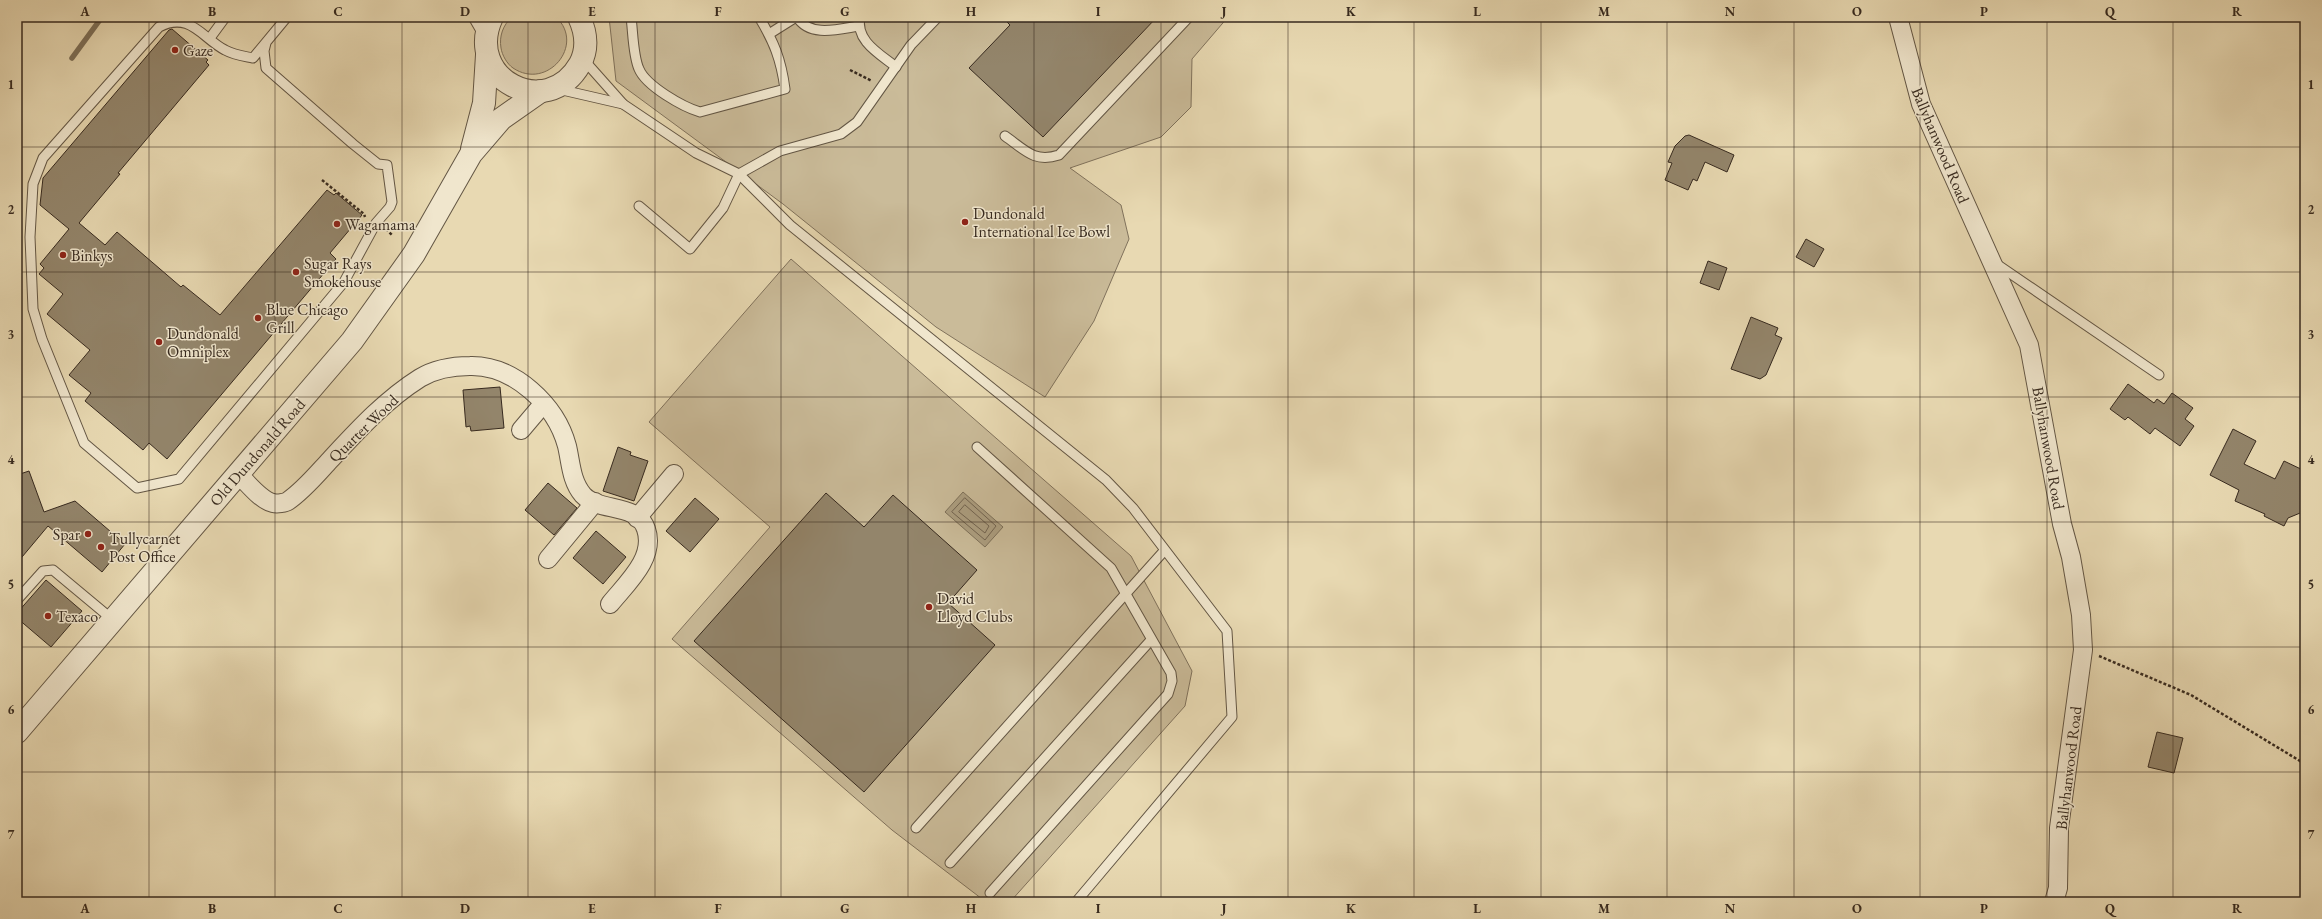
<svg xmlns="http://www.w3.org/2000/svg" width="2322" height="919" font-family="'EB Garamond',serif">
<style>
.green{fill:#cabb99;stroke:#80725c}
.water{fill:#ac9e80;stroke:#7d7059}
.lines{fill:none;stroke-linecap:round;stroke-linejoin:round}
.shore{stroke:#726450;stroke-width:1}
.stream{stroke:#7d7059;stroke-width:5.5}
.building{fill:#93856b;stroke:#372a1f}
.service-casing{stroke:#635644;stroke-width:11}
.minor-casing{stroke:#635644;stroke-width:20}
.tertiary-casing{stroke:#635644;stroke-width:24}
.path{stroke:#372a1f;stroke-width:2.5;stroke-dasharray:3 2;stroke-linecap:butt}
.service{stroke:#f0e6cd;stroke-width:9}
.minor{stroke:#f0e6cd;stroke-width:18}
.tertiary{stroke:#f0e6cd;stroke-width:22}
.grid{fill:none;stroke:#372a1f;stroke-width:1;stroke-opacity:0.55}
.poi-dot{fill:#8f2418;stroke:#f0e6cd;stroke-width:1.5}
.labels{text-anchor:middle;stroke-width:3;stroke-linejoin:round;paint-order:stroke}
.poi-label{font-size:16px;fill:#372a1f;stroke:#f0e6cd;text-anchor:start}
.street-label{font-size:16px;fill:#372a1f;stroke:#f0e6cd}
.neatline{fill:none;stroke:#372a1f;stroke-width:1.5}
.grid-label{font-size:13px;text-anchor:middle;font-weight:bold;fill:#372a1f}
</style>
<rect width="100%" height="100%" fill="#e8d9b2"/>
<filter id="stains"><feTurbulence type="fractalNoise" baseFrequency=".005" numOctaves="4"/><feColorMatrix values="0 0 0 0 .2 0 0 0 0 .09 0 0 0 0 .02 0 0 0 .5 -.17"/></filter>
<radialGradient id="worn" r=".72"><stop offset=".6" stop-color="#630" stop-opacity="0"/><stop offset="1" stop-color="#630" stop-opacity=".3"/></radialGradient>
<g class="green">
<path d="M512,17H556C586,45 547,91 513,68C507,64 502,55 501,48C499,36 503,25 512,17Z"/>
<polygon points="609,17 1228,17 1192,59 1191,107 1161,137 1070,168 1121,205 1129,239 1094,321 1045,397 936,327 783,204 616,81"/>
<polygon points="791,259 1131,556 1192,671 1185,706 1010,902 986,902 892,830 672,639 770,527 649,422"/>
</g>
<polygon class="water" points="963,492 1003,527 985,547 945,512"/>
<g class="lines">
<g class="shore">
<polygon points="965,498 996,526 985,540 952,512"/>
<polygon points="965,505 989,526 985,533 959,512"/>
</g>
<polyline class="stream" points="72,58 102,17"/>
</g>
<g class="building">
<polygon points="1002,17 1157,17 1043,137 969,68 1010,25"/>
<polygon points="172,29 208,60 206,62 209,65 118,173 120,174 79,223 105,245 117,232 181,287 183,285 220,315 327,190 334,195 336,193 362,215 330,253 336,259 167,459 149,443 143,450 85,401 91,393 69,375 90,350 47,314 63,294 39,274 44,268 40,264 69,229 40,205 43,178 169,30"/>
<polygon points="1689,135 1734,155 1727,172 1705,162 1697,181 1693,179 1688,190 1665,180 1672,163 1668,162 1675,146 1685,136"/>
<polygon points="1806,239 1824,249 1814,267 1796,257"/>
<polygon points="1708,261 1727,268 1719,290 1700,283"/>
<polygon points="1751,317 1778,328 1775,335 1782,338 1766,375 1760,379 1731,369"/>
<polygon points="2128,384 2154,403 2157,399 2164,404 2172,393 2193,408 2185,419 2194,426 2180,446 2155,428 2150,434 2128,417 2125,420 2110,409"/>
<polygon points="500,387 504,428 471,431 470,426 466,427 463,390"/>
<polygon points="2233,429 2256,441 2244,464 2275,479 2284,461 2305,471 2305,511 2288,518 2284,526 2264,516 2265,514 2235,501 2239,490 2210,475"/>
<polygon points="618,447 631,452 630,455 648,461 634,501 603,491"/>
<polygon points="29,471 44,512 75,501 125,544 102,572 48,526 17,563 17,475"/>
<polygon points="548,483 577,508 554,535 525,510"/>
<polygon points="826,493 864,527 893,495 977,570 948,603 995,645 864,792 694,641"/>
<polygon points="695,498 719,519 690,552 666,531"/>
<polygon points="596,531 626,557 603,584 573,558"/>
<polygon points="46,580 82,611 51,647 17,618 17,613"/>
<polygon points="2157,732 2183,738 2174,773 2148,767"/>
</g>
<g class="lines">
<g class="service-casing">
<g id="service">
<polyline points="473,17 484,36"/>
<path d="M631,17C633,32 633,56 639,69C646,86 683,107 700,112L785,89C781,59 774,42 759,17"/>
<path d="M797,17C810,38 839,29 859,26"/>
<path d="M860,17C855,41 880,54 896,67"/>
<polyline points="769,34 796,17"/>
<polyline points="210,38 224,19"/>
<path d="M266,43L264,51L266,68L353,144L378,164L387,165L392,202L390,207L376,223L344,282L179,479L137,488L84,443L42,339L33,309L30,237L33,184L43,158L159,27C190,11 202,38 225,50C234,55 243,56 253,58L287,17"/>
<polyline points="583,59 623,104 696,153 739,174 790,225 1106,480 1133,508 1227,631 1232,717 1076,902"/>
<polyline points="558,89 623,104"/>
<path d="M1005,136C1025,150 1034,163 1059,155L1189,17"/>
<polyline points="639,206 690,249 723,208 739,174 780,151 841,134 857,122 911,45 938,17"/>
<polyline points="1995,263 2159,375"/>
<polyline points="977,447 1111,568 1171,673 1172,681 1168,694 990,893"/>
<polyline points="17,600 43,571 53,570 113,620"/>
<polyline points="916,828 1164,551"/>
<polyline points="950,863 1151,640"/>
</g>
</g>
<g class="minor-casing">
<g id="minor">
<polyline points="1898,17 1921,104 2029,345 2062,524 2071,557 2081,615 2083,650 2059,828 2058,888 2054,902"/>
<polyline points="521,430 543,404"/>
<path d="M238,474C248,483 260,500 273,503C277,504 285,503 288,501C304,490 317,474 330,460C357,431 385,400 420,378C435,369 452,366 470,366C514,365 556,405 567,446C571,463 571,481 583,495C599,513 637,502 646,529C656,558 626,584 610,604"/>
<polyline points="637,518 674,474"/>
<polyline points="548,559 595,502"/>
</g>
</g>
<g class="tertiary-casing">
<g id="tertiary">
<path d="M492,17C463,79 547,122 580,64C588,49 586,32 579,17"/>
<polyline points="472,149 484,103 487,55"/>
<polyline points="17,732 352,341 414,254 471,154 501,119 541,91"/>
</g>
</g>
<g class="path">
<polyline points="850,70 872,81"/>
<polyline points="322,180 364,214 365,217"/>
<polyline points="386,229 392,235"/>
<polyline points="2099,656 2191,695 2305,764"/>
</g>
<use href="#service" class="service"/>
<use href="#minor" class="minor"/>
<use href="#tertiary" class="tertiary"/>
</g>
<path class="grid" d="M149,17V902M275,17V902M402,17V902M528,17V902M655,17V902M781,17V902M908,17V902M1034,17V902M1161,17V902M1288,17V902M1414,17V902M1541,17V902M1667,17V902M1794,17V902M1920,17V902M2047,17V902M2173,17V902M17,147H2305M17,272H2305M17,397H2305M17,522H2305M17,647H2305M17,772H2305"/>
<g class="poi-dot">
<circle cx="175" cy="50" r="4"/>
<circle cx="965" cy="222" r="4"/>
<circle cx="337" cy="224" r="4"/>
<circle cx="63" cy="255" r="4"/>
<circle cx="296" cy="272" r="4"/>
<circle cx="258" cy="318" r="4"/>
<circle cx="159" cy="342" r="4"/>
<circle cx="88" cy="534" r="4"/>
<circle cx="101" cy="547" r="4"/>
<circle cx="929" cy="607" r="4"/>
<circle cx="48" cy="616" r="4"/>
</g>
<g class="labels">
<g class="poi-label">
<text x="183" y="56">Gaze</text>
<text x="973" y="219">Dundonald<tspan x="973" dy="18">International Ice Bowl</tspan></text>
<text x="345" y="230">Wagamama</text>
<text x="71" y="261">Binkys</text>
<text x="304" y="269">Sugar Rays<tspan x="304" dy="18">Smokehouse</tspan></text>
<text x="266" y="315">Blue Chicago<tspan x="266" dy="18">Grill</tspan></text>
<text x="167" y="339">Dundonald<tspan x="167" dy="18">Omniplex</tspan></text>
<text x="80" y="540" text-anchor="end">Spar</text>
<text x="109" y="544">Tullycarnet<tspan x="109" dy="18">Post Office</tspan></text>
<text x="937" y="604">David<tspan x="937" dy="18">Lloyd Clubs</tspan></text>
<text x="56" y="622">Texaco</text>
</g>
<g class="street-label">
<text transform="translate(1941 145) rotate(67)" y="6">Ballyhanwood Road</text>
<text transform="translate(363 428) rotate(-44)" y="6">Quarter Wood</text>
<text transform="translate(2049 448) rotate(80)" y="6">Ballyhanwood Road</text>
<text transform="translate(257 452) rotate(-49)" y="6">Old Dundonald Road</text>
<text transform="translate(2068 768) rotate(-83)" y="6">Ballyhanwood Road</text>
</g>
</g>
<rect width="2322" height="919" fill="none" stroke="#e8d9b2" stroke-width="44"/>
<rect x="22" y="22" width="2278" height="875" class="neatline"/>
<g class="grid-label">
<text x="85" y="16">A</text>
<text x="212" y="16">B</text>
<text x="338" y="16">C</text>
<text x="465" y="16">D</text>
<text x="592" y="16">E</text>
<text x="718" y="16">F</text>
<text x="845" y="16">G</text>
<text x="971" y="16">H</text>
<text x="1098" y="16">I</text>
<text x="1224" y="16">J</text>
<text x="1351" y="16">K</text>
<text x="1477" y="16">L</text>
<text x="1604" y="16">M</text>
<text x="1730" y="16">N</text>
<text x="1857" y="16">O</text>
<text x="1984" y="16">P</text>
<text x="2110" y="16">Q</text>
<text x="2237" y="16">R</text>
<text x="11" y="89">1</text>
<text x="2311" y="89">1</text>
<text x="11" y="214">2</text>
<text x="2311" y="214">2</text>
<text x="11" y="339">3</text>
<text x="2311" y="339">3</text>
<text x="11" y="464">4</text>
<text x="2311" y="464">4</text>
<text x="11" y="589">5</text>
<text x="2311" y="589">5</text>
<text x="11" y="714">6</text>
<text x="2311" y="714">6</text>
<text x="11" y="839">7</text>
<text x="2311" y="839">7</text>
<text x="85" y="913">A</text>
<text x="212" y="913">B</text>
<text x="338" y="913">C</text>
<text x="465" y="913">D</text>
<text x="592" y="913">E</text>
<text x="718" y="913">F</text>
<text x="845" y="913">G</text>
<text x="971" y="913">H</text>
<text x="1098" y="913">I</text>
<text x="1224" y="913">J</text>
<text x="1351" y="913">K</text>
<text x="1477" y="913">L</text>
<text x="1604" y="913">M</text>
<text x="1730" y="913">N</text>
<text x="1857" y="913">O</text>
<text x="1984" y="913">P</text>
<text x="2110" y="913">Q</text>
<text x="2237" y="913">R</text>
</g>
<rect width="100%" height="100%" filter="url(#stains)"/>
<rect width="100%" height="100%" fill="url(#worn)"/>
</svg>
